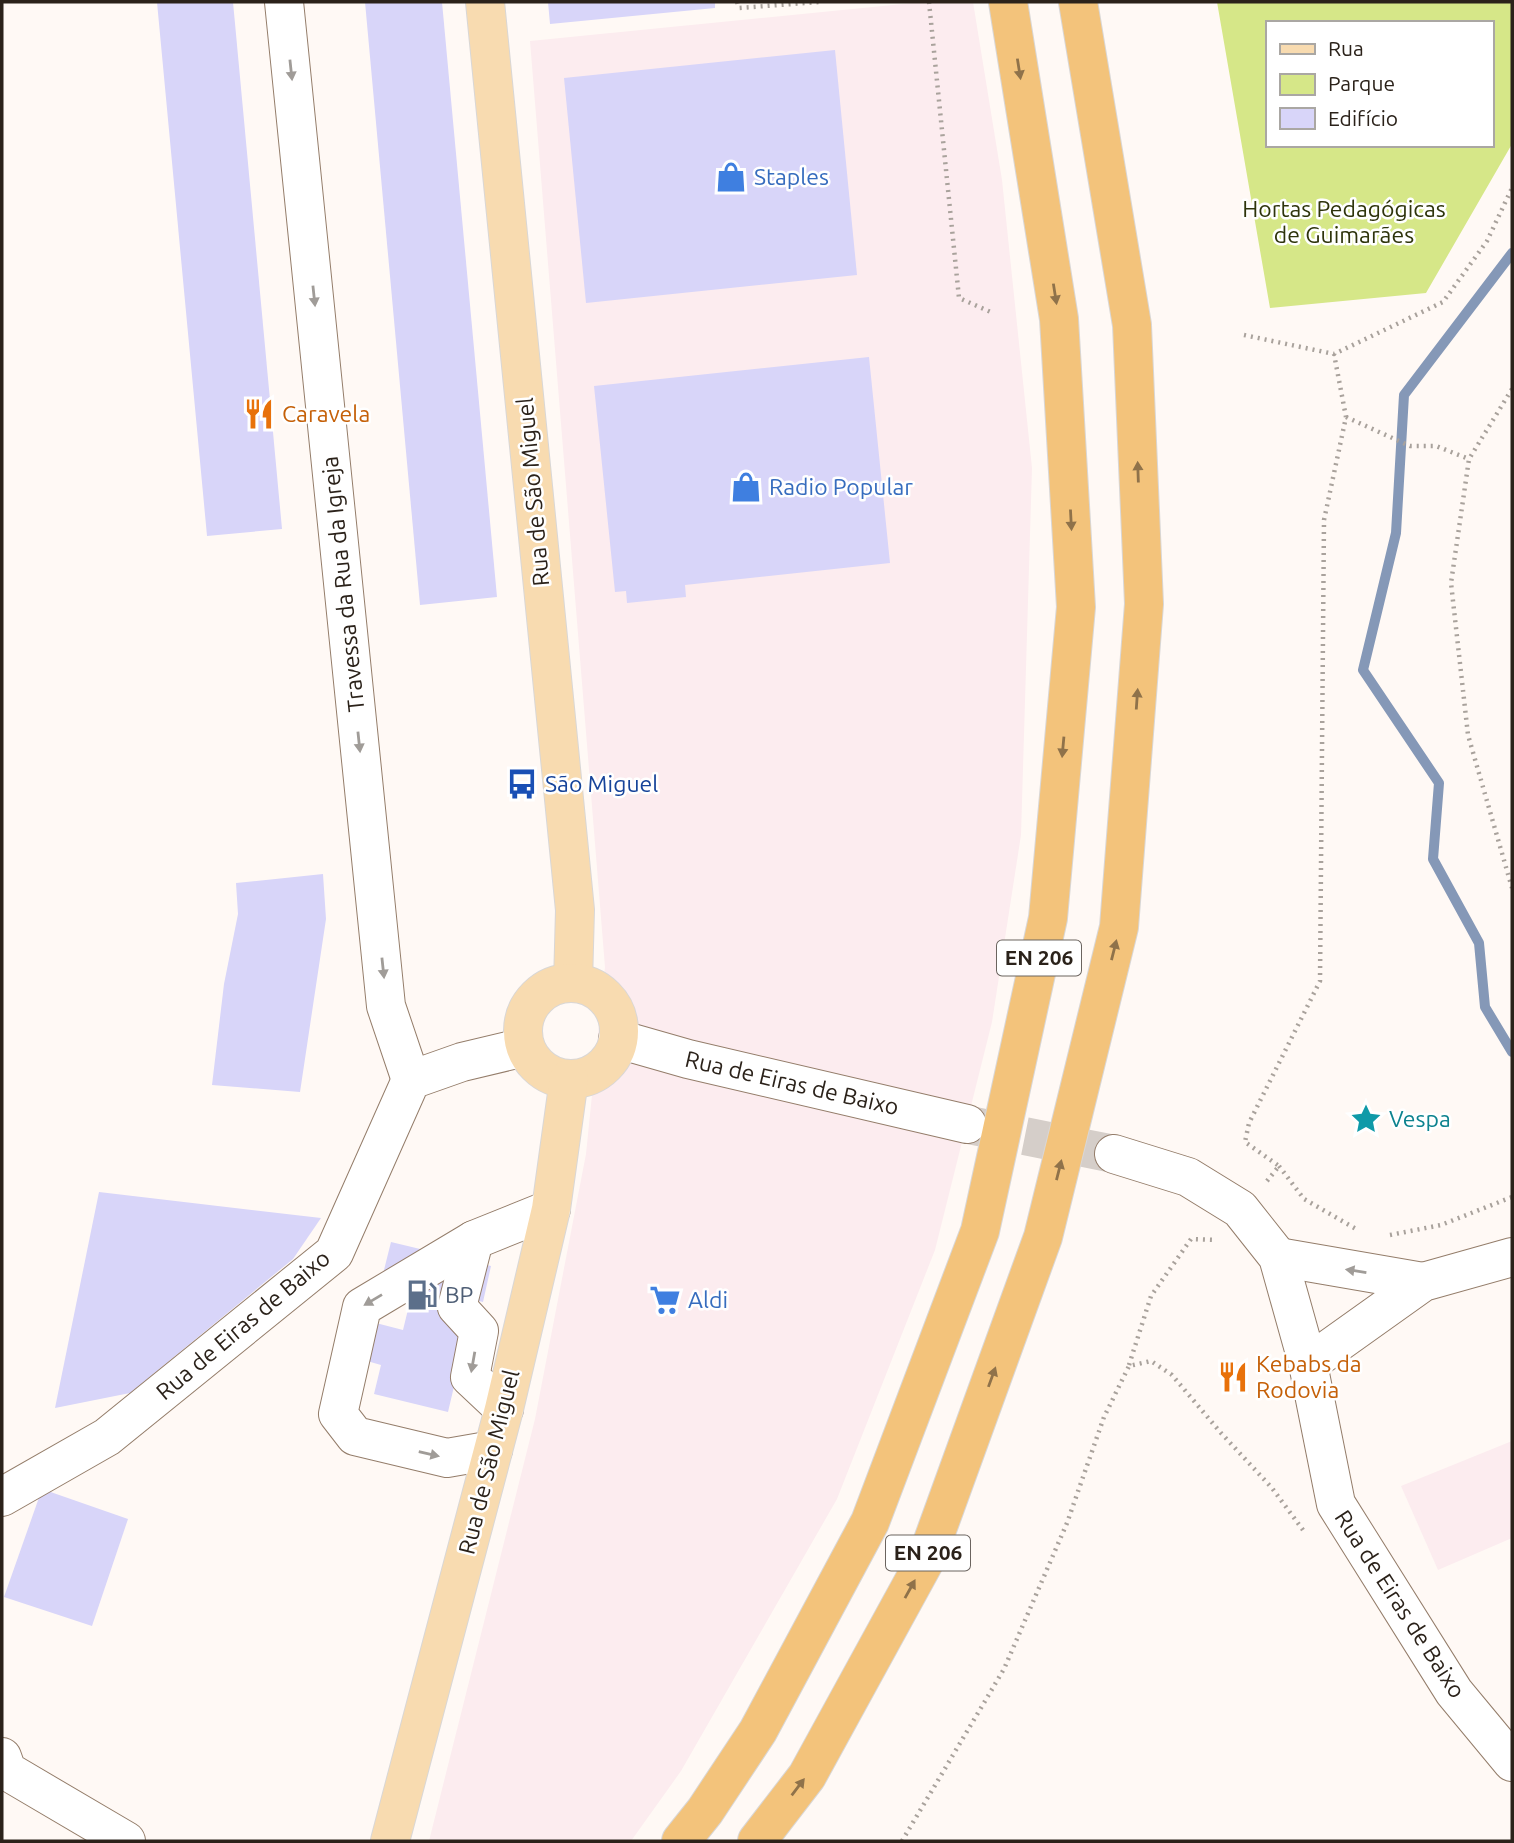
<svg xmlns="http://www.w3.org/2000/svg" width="1514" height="1843" font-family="Ubuntu,sans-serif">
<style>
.industrial{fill:#fcecef}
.green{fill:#d6e788;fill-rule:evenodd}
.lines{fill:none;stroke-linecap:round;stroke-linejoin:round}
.stream{stroke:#8598b7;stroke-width:10}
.building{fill:#d8d5f9}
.minor-tunnel{stroke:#d5cec9;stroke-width:38;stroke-dasharray:38 19;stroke-linecap:butt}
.minor-casing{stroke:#947d6a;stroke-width:40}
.major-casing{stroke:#d9d7d6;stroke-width:40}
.highway-casing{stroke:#d9d7d6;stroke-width:40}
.path{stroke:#a9a29c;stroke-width:4.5;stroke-dasharray:2 5;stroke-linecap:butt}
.minor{stroke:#fff;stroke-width:38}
.major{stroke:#f8dbb0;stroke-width:38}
.highway{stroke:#f3c37b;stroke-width:38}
.oneway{fill:#8f724a}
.oneway2{fill:#a09c98}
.labels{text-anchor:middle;stroke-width:5;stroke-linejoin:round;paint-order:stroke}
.shield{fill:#fff;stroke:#6b645f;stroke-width:2}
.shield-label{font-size:21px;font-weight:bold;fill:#2b221a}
.shop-label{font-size:23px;fill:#366cbe;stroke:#fff;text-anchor:start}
.park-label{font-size:23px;fill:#2e340b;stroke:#fff}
.food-label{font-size:23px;fill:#c56008;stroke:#fff;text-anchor:start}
.street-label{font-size:23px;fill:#2b221a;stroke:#fff}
.transit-label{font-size:23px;fill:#164399;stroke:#fff;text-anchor:start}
.culture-label{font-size:23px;fill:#0d838f;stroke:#fff;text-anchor:start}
.service-label{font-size:23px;fill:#4e5e75;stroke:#fff;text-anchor:start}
</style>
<rect width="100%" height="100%" fill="#fff9f5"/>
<g class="industrial">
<polygon points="923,2 973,2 1002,180 1032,468 1021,835 992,1022 935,1250 837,1499 681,1771 631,1841 429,1841 535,1419 586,1154 605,967 530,41"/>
<polygon points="1512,1441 1512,1538 1438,1570 1401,1486"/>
</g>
<path class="green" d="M1217,2H1512V144L1426,293L1270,308ZM1267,23H1491V145H1267Z"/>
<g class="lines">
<polyline class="stream" points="1512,253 1404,395 1396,533 1363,670 1439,783 1433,859 1479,943 1485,1007 1512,1052"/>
</g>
<g class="building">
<polygon points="157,2 233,2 282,529 207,536"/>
<polygon points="365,2 442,2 497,597 420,605"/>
<polygon points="548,2 715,2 715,8 550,24"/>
<polygon points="835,50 857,275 586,303 564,78"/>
<polygon points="869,357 890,563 685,585 686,597 627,603 626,591 615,592 594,386"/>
<polygon points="323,874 326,919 300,1092 212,1085 224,984 238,914 236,883"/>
<polygon points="99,1192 321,1218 293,1259 130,1393 55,1408"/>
<polygon points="391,1242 491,1266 483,1302 471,1299 464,1344 448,1412 374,1394 381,1365 367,1361 376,1323 403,1330 414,1285 382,1278"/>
<polygon points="42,1489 128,1519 92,1626 4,1597"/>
</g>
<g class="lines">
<polyline class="minor-tunnel" points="969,1125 1114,1154"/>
<g class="minor-casing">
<g id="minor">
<polyline points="284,2 386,1006 411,1080"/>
<polyline points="618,1039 688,1059 967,1124"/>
<polyline points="1114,1154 1188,1177 1240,1209 1278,1257 1308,1364 1336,1504 1454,1692 1512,1762"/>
<polyline points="474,1240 362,1307 338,1414 355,1436 447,1458 493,1450"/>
<polyline points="1278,1257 1423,1282"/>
<polyline points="1308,1364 1423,1282 1512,1257"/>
<polyline points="504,1409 470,1377 479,1331 457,1307 474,1240 551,1209"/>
<polyline points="2,1497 107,1437 334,1253 411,1080 462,1062 525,1047"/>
<polyline points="2,1757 7,1771 126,1841"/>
</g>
</g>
<g class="major-casing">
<g id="major">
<polyline points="485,2 575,910 573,983"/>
<circle cx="571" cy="1031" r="48"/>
<polyline points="390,1841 504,1409 551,1209 569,1079"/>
</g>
</g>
<g class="highway-casing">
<g id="highway">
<polyline points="681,1841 705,1811 758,1731 870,1522 980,1231 1048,918 1076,607 1059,319 1008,2"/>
<polyline points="757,1841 807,1776 927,1557 1043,1237 1119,927 1144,604 1132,325 1078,2"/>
</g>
</g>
<g class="path">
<polyline points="737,2 739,8 819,2"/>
<polyline points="929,2 959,298 993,313"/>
<polyline points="1244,335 1334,354 1443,302 1487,241 1512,188"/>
<polyline points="1512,389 1469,459 1451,583 1468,735 1512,888"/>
<polyline points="1346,417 1410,446 1436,446 1469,459"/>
<polyline points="1279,1166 1304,1199 1356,1229"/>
<polyline points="1267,1181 1279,1166 1245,1142 1249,1123 1320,981 1324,520 1346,417 1334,354"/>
<polyline points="1390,1235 1441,1225 1512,1197"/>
<polyline points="1129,1365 1151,1296 1191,1239 1215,1240"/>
<polyline points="902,1841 1004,1669 1067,1523 1104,1417 1129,1366 1151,1361 1172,1375 1221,1433 1272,1488 1303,1530"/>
</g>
<use href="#minor" class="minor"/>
<use href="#major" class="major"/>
<use href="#highway" class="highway"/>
</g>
<defs><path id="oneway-solid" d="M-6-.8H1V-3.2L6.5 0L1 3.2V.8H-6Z" transform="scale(1.75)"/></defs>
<g class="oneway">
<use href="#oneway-solid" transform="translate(1019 69) rotate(81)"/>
<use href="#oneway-solid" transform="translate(1055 294) rotate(81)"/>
<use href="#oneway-solid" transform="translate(1138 472) rotate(-92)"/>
<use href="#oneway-solid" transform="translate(1071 520) rotate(87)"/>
<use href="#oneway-solid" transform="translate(1137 699) rotate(-86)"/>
<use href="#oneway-solid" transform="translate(1063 747) rotate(95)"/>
<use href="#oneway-solid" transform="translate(1114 950) rotate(-76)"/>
<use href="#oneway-solid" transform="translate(1059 1170) rotate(-76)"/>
<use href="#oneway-solid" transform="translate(992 1377) rotate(-70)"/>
<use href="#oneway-solid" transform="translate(910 1589) rotate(-61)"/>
<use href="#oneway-solid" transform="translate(798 1787) rotate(-53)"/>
</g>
<g class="oneway2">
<use href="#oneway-solid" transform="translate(291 70) rotate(84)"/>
<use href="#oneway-solid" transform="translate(314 296) rotate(84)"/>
<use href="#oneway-solid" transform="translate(359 742) rotate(84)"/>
<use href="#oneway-solid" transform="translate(383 968) rotate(84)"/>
<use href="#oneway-solid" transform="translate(1356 1271) rotate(-171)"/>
<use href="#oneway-solid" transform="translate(373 1300) rotate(149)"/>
<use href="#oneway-solid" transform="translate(473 1362) rotate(100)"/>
<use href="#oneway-solid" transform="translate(429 1454) rotate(13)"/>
</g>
<defs>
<g id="shop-bare" transform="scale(2.415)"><path d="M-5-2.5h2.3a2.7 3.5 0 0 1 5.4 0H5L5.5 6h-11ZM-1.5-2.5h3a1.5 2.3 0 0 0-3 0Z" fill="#3f7fe0" stroke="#fff" stroke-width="2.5" paint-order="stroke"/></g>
<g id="restaurant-bare" transform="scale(2.415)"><path d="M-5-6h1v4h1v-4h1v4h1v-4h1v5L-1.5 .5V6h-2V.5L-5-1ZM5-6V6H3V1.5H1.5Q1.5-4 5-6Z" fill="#e8710a" stroke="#fff" stroke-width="2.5" paint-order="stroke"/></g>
<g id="bus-bare" transform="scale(2.415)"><path d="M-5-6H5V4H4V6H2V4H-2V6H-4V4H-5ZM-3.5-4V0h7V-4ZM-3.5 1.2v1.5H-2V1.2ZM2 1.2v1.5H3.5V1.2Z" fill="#1a4fb4" stroke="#fff" stroke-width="2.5" paint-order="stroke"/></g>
<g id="sight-bare" transform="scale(2.415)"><path d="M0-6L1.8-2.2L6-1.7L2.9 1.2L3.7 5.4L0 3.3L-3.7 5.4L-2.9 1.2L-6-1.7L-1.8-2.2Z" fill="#0f9aa8" stroke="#fff" stroke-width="2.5" paint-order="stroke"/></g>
<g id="fuel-bare" transform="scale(2.415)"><path d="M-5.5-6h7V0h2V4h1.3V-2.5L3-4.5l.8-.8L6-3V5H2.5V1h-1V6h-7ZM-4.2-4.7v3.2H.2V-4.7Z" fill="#5c6f8a" stroke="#fff" stroke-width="2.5" paint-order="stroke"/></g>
<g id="supermarket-bare" transform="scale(2.415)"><path d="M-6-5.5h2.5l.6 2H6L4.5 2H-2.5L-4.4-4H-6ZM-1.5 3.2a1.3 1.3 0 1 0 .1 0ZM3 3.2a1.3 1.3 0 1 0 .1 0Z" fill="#3f7fe0" stroke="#fff" stroke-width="2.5" paint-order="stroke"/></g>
</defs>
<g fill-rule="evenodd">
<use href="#shop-bare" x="731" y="177"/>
<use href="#restaurant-bare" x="259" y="414"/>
<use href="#shop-bare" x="746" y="487"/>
<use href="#bus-bare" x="522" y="784"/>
<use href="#sight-bare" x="1366" y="1119"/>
<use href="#fuel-bare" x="422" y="1295"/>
<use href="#supermarket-bare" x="665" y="1300"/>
<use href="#restaurant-bare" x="1233" y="1377"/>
</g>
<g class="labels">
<g class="shield">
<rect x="997" y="940.5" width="84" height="35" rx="5"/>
<rect x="886" y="1535.5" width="84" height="35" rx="5"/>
</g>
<g class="shield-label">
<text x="1039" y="965">EN 206</text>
<text x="928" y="1560">EN 206</text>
</g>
<g class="shop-label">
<text x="754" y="185">Staples</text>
<text x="769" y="495">Radio Popular</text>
<text x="688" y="1308">Aldi</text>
</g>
<g class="park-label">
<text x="1344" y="217">Hortas Pedagógicas<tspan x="1344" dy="26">de Guimarães</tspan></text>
</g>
<g class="food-label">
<text x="282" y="422">Caravela</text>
<text x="1256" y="1372">Kebabs da<tspan x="1256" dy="26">Rodovia</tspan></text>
</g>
<g class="street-label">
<text transform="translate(533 492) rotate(-95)" y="8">Rua de São Miguel</text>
<text transform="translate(343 584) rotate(-96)" y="8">Travessa da Rua da Igreja</text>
<text transform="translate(792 1083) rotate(13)" y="8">Rua de Eiras de Baixo</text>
<text transform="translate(243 1325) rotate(-40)" y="8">Rua de Eiras de Baixo</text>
<text transform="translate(489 1462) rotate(-76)" y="8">Rua de São Miguel</text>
<text transform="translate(1400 1604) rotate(57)" y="8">Rua de Eiras de Baixo</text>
</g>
<g class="transit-label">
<text x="545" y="792">São Miguel</text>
</g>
<g class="culture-label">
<text x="1389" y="1127">Vespa</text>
</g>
<g class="service-label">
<text x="445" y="1303">BP</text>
</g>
</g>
<rect width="1514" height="1843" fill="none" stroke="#2b221a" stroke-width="7"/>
<rect x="1266" y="21" width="228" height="126" fill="#ffffff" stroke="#aaa7a3" stroke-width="2"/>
<rect x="1280" y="44" width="35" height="10" fill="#f8dbb0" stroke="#aaa7a3" stroke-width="2"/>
<text x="1328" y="56" font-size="21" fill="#2b221a">Rua</text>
<rect x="1280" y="74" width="35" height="21" fill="#d6e788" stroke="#aaa7a3" stroke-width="2"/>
<text x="1328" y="91" font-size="21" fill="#2b221a">Parque</text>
<rect x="1280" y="108" width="35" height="21" fill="#d8d5f9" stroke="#aaa7a3" stroke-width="2"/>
<text x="1328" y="126" font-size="21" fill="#2b221a">Edifício</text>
</svg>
